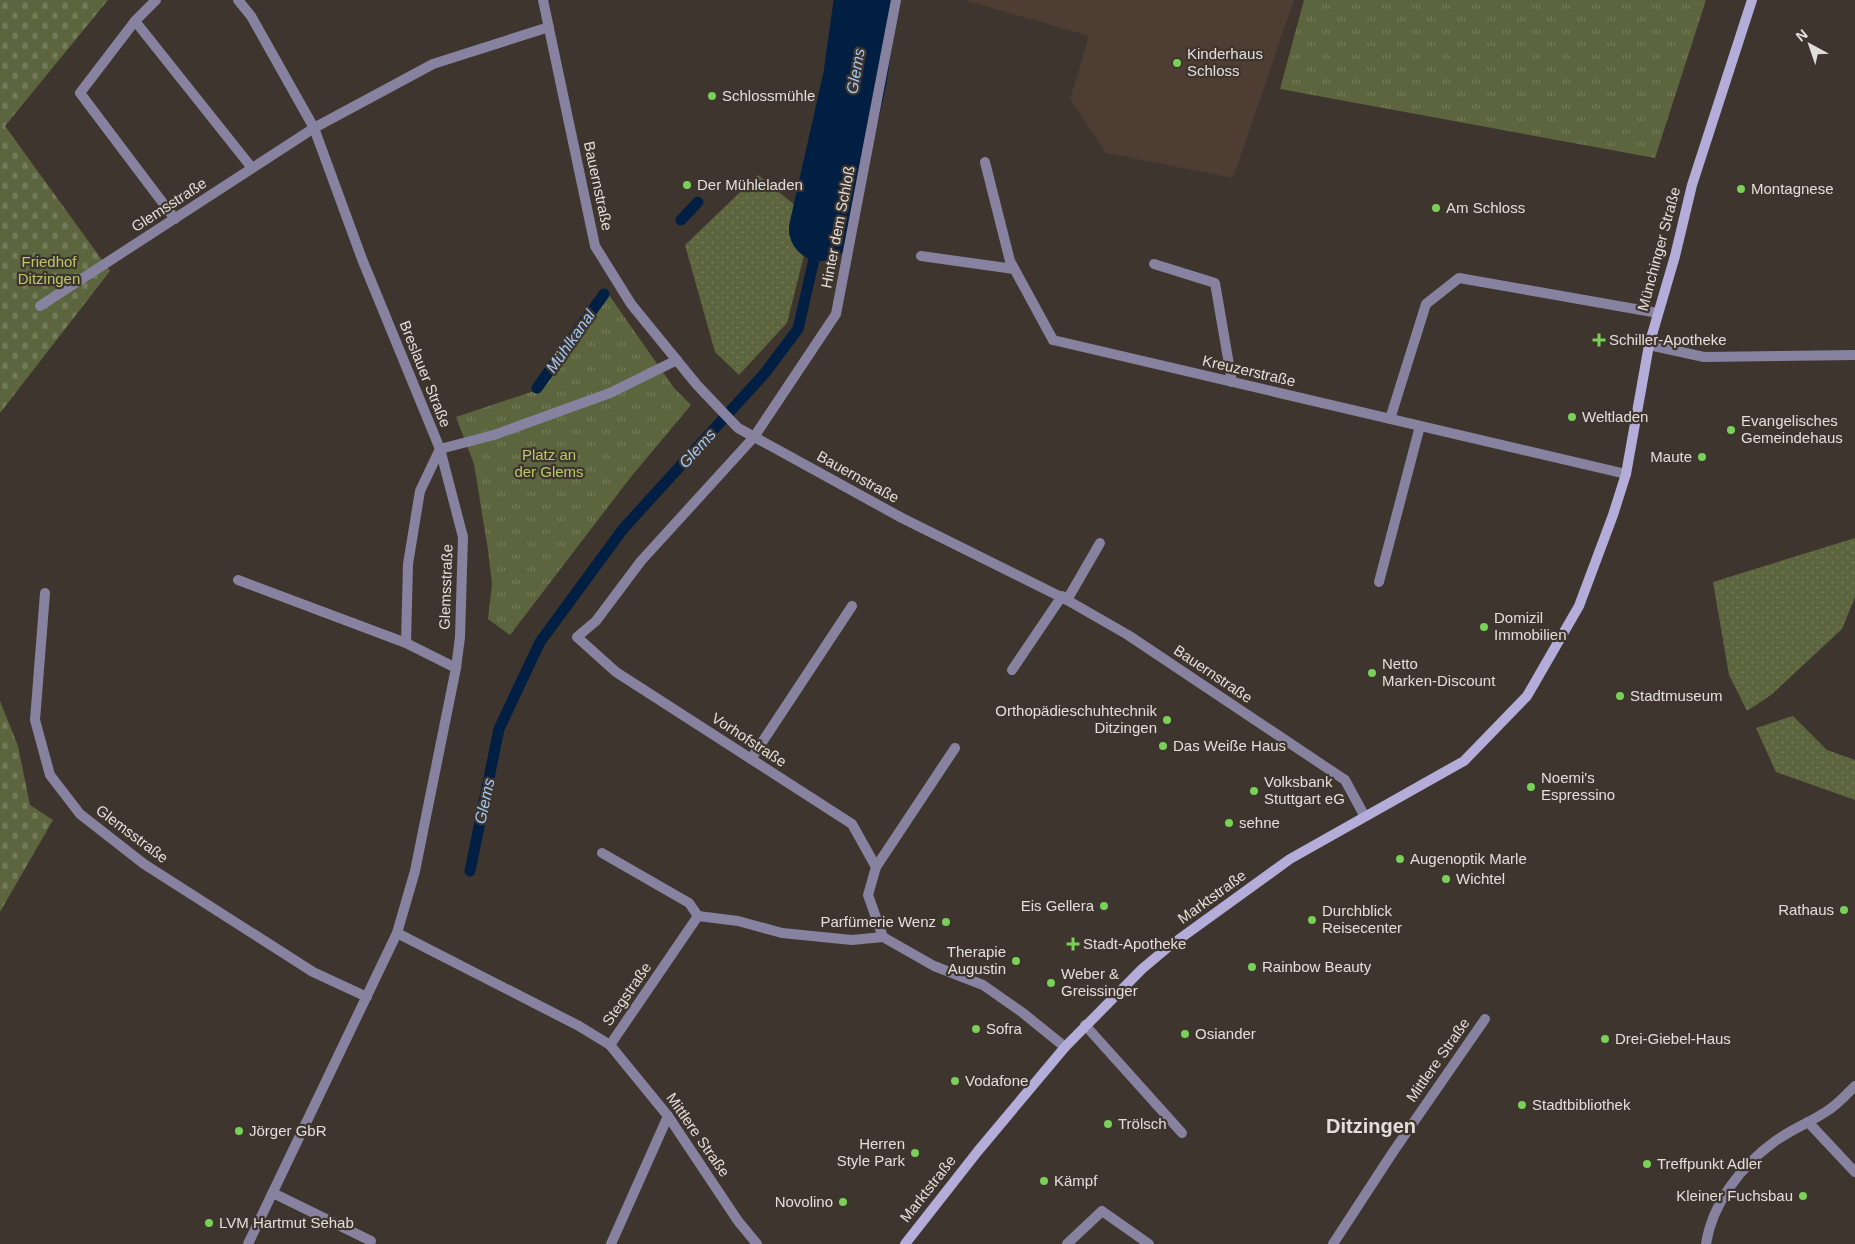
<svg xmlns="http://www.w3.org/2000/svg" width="1855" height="1244" font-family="Arial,sans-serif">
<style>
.built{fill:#4d3d32}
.grass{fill:url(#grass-dots)}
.cemetery{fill:url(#cemetery-stones)}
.park{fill:url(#park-tufts)}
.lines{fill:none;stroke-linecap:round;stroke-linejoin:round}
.stream{stroke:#001f42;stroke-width:11}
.river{stroke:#001f42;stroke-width:64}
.lane{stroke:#87829f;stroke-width:10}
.street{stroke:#87829f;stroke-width:10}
.secondary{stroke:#b4adda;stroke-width:10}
.poi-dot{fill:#79d158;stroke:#3e352e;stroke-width:2}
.labels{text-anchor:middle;stroke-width:4.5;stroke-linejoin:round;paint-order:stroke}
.poi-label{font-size:15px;fill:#e4ded9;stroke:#3e352e;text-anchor:start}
.street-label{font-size:15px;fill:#e4ded9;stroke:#3e352e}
.park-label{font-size:15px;fill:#b8c966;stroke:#3e352e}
.water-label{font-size:16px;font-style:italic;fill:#a2c8f5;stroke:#3e352e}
.district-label{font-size:20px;font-weight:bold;fill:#e4ded9;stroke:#3e352e}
</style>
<defs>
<pattern id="grass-dots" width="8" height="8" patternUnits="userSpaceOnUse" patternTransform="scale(1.25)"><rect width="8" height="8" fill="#5d653e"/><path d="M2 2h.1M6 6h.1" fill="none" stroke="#747b59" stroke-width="1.8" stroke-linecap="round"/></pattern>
<pattern id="cemetery-stones" width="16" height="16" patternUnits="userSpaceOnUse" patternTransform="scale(1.25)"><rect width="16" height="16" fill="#5d653e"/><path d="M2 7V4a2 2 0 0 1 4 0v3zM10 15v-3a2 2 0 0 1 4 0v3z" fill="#747b59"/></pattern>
<pattern id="park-tufts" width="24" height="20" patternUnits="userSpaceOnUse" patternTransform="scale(1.25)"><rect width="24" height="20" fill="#5d653e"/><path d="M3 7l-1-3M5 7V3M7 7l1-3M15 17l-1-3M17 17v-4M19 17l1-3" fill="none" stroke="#747b59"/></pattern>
</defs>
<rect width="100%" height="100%" fill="#3e352e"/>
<polygon class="built" points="964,0 1294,0 1233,178 1106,153 1070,99 1089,36"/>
<g class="grass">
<polygon points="758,175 813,220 787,323 739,375 715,352 685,245"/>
<polygon points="1855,538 1855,597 1842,629 1771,695 1747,711 1729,675 1713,582"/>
<polygon points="1793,716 1827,750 1855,760 1855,800 1776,772 1756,728"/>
</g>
<g class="cemetery">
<polygon points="0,0 108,0 5,126 110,271 0,413"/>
<polygon points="0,701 18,746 30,805 53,820 0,912"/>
</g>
<g class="park">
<polygon points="1304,0 1706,0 1655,158 1280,89"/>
<polygon points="609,295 674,388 691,405 630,478 510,635 488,619 492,584 488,550 474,464 456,417 543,388"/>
</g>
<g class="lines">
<g class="stream">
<polyline points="681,220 698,202"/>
<polyline points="537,388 604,294"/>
<polyline points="470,871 499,729 540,642 623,529 765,373 798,329 821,229 801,232"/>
</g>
<polyline class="river" points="821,229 855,78 866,0"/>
<g class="lane">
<polyline points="156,0 135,21 80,93 175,219"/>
<polyline points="135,21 252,168"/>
<polyline points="985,162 1010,261 1053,340"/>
<polyline points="921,256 1014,269"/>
<polyline points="1154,264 1215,283 1232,382"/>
<polyline points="1649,345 1704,357 1855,355"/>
<polyline points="1390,419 1426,304 1459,278 1658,313"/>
<polyline points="1379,582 1420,426"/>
<polyline points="1067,600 1100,543"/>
<polyline points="406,643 408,564 420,491 440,449"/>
<polyline points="1012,670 1062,596"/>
<polyline points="751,759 852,606"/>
<polyline points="602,853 689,903 698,916"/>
<polyline points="876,867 955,748"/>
<polyline points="1085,1025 1182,1133"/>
<polyline points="1808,1122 1855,1172"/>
<polyline points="273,1193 371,1241"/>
<polyline points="611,1244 668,1116"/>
<polyline points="1067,1244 1102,1211 1149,1244"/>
</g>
<g class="street">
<polyline points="238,0 251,16 314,128 362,259 440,449 463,537 460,637 456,668 415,871 397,933 248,1244"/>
<polyline points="543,0 595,246 631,304 697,385 738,428 902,518 1067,600 1128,635 1345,780 1364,815"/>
<polyline points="896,0 836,314 754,437 641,561 596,621 577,637 616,672 852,824 876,867 868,895 883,937 934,966 983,985 1023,1013 1065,1047"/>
<polyline points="40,306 314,128 433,64 549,27"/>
<polyline points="1053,340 1626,474"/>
<polyline points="440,449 494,435 610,393 677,360"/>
<polyline points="238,580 406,643 456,668"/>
<polyline points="45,593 35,720 50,775 80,814 144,864 313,972 367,997"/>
<polyline points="397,933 579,1026 610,1045 668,1116 738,1221 757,1244"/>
<polyline points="610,1045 698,916 738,921 782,933 852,940 883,937"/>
<polyline points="1333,1244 1393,1152 1485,1019"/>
<path d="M1706,1244C1712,1204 1741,1166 1774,1142C1791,1129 1812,1122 1830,1109C1839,1103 1847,1094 1855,1086"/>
</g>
<polyline class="secondary" points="905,1244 978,1151 1065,1047 1142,969 1167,948 1290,859 1464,761 1527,696 1579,606 1613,515 1626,474 1649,345 1675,256 1692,185 1752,0"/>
</g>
<g class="poi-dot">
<circle cx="1177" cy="63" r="5"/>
<circle cx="712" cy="96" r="5"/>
<circle cx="687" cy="185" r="5"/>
<circle cx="1741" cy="189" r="5"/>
<circle cx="1436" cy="208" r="5"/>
<path d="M1596.5 332.5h5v5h5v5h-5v5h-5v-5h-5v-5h5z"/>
<circle cx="1572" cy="417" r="5"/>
<circle cx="1731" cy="430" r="5"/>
<circle cx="1702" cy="457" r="5"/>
<circle cx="1484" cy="627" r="5"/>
<circle cx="1372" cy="673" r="5"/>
<circle cx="1620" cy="696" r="5"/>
<circle cx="1167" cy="720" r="5"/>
<circle cx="1163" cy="746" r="5"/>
<circle cx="1531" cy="787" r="5"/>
<circle cx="1254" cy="791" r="5"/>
<circle cx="1229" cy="823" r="5"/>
<circle cx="1400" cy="859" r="5"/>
<circle cx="1446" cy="879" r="5"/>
<circle cx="1104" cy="906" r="5"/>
<circle cx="1844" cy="910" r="5"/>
<circle cx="1312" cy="920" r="5"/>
<circle cx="946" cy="922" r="5"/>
<path d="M1070.5 936.5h5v5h5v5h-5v5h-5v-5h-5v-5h5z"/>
<circle cx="1016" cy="961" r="5"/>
<circle cx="1252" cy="967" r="5"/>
<circle cx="1051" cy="983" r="5"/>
<circle cx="976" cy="1029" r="5"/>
<circle cx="1185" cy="1034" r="5"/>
<circle cx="1605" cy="1039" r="5"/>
<circle cx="955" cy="1081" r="5"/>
<circle cx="1522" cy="1105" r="5"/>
<circle cx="1108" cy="1124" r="5"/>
<circle cx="239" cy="1131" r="5"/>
<circle cx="915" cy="1153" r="5"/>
<circle cx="1647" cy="1164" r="5"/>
<circle cx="1044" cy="1181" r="5"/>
<circle cx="1803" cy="1196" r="5"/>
<circle cx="843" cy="1202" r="5"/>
<circle cx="209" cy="1223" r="5"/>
</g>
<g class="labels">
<g class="poi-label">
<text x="1187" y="59">Kinderhaus<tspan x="1187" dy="17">Schloss</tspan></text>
<text x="722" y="101">Schlossmühle</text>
<text x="697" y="190">Der Mühleladen</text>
<text x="1751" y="194">Montagnese</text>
<text x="1446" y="213">Am Schloss</text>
<text x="1609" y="345">Schiller-Apotheke</text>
<text x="1582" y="422">Weltladen</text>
<text x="1741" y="426">Evangelisches<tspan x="1741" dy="17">Gemeindehaus</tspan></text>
<text x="1692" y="462" text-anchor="end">Maute</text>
<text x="1494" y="623">Domizil<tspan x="1494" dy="17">Immobilien</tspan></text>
<text x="1382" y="669">Netto<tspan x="1382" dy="17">Marken-Discount</tspan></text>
<text x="1630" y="701">Stadtmuseum</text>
<text x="1157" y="716" text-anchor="end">Orthopädieschuhtechnik<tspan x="1157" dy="17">Ditzingen</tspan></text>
<text x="1173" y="751">Das Weiße Haus</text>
<text x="1541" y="783">Noemi's<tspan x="1541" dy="17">Espressino</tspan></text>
<text x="1264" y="787">Volksbank<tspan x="1264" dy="17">Stuttgart eG</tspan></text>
<text x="1239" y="828">sehne</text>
<text x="1410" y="864">Augenoptik Marle</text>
<text x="1456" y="884">Wichtel</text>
<text x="1094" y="911" text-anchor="end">Eis Gellera</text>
<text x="1834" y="915" text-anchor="end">Rathaus</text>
<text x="1322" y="916">Durchblick<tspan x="1322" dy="17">Reisecenter</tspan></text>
<text x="936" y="927" text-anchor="end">Parfümerie Wenz</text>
<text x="1083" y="949">Stadt-Apotheke</text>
<text x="1006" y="957" text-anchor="end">Therapie<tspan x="1006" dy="17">Augustin</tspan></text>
<text x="1262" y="972">Rainbow Beauty</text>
<text x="1061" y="979">Weber &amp;<tspan x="1061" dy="17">Greissinger</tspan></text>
<text x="986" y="1034">Sofra</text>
<text x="1195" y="1039">Osiander</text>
<text x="1615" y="1044">Drei-Giebel-Haus</text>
<text x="965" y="1086">Vodafone</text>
<text x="1532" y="1110">Stadtbibliothek</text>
<text x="1118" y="1129">Trölsch</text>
<text x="249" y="1136">Jörger GbR</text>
<text x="905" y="1149" text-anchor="end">Herren<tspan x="905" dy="17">Style Park</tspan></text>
<text x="1657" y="1169">Treffpunkt Adler</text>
<text x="1054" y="1186">Kämpf</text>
<text x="1793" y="1201" text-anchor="end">Kleiner Fuchsbau</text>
<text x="833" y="1207" text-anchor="end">Novolino</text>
<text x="219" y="1228">LVM Hartmut Sehab</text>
</g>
<g class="street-label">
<text transform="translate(598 186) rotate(78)" y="5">Bauernstraße</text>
<text transform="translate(169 205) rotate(-33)" y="5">Glemsstraße</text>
<text transform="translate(838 227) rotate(-79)" y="5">Hinter dem Schloß</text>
<text transform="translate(1659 249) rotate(-75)" y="5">Münchinger Straße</text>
<text transform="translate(1249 371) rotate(13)" y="5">Kreuzerstraße</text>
<text transform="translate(425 374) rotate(68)" y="5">Breslauer Straße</text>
<text transform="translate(858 477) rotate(29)" y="5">Bauernstraße</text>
<text transform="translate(446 587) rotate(-88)" y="5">Glemsstraße</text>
<text transform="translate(1213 674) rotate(34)" y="5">Bauernstraße</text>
<text transform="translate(749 740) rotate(33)" y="5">Vorhofstraße</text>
<text transform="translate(132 834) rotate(37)" y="5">Glemsstraße</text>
<text transform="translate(1212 897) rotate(-36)" y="5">Marktstraße</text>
<text transform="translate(627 994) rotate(-55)" y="5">Stegstraße</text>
<text transform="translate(1438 1060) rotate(-55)" y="5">Mittlere Straße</text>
<text transform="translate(698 1135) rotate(55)" y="5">Mittlere Straße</text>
<text transform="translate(928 1189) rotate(-52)" y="5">Marktstraße</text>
</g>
<g class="park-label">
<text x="49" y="267">Friedhof<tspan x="49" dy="17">Ditzingen</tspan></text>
<text x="549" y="460">Platz an<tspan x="549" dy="17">der Glems</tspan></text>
</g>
<g class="water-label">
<text transform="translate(855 71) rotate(-80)" y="6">Glems</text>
<text transform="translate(570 341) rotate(-55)" y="6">Mühlkanal</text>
<text transform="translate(697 448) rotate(-48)" y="6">Glems</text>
<text transform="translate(484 801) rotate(-78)" y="6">Glems</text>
</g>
<g class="district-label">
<text x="1371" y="1133">Ditzingen</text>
</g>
</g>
<g transform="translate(1810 45) rotate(320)" stroke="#3e352e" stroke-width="4" paint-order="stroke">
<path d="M0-4L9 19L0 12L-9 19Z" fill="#e4ded9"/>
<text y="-8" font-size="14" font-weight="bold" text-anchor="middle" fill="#e4ded9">N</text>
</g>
</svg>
